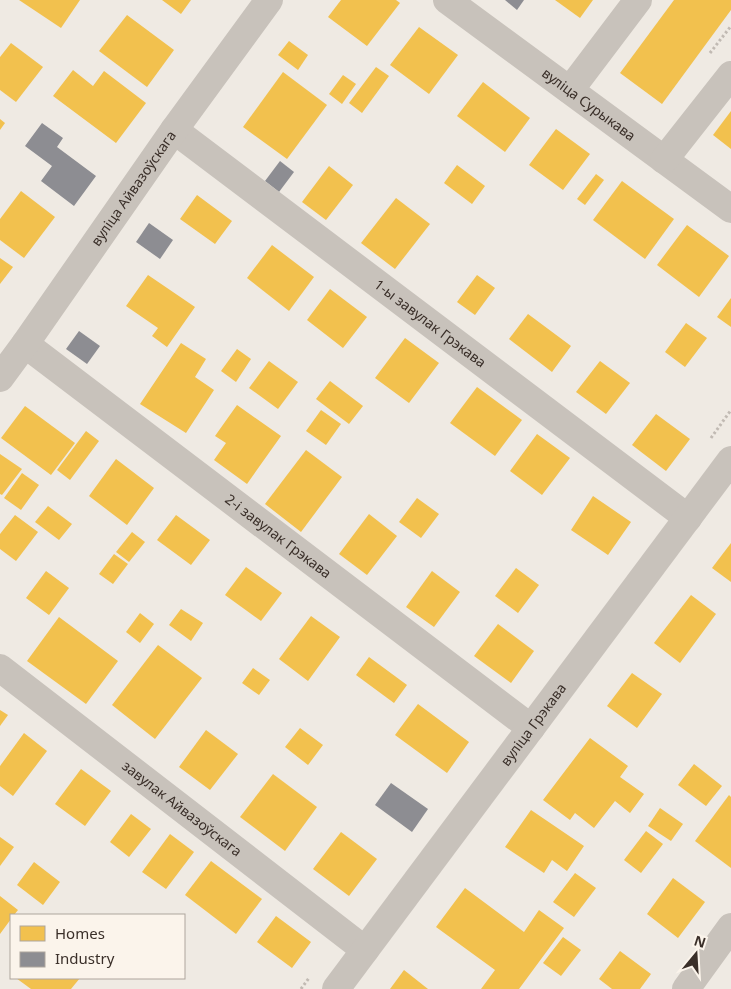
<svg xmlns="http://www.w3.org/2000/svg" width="731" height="989" font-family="'Noto Sans',sans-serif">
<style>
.homes{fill:#f2c14e}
.industry{fill:#8d8d92}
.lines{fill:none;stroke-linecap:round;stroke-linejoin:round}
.path{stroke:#c1bab3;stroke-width:3;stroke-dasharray:2.5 2.5;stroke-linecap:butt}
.minor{stroke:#c8c2bb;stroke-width:28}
.labels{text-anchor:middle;stroke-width:5;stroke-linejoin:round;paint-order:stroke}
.street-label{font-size:14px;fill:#3a2f29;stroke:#fbf4eb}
</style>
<rect width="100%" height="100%" fill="#efeae3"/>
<g class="homes">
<polygon points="19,0 80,0 61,28"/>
<polygon points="162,0 191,0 181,14"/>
<polygon points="341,0 396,0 400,3 367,46 328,17"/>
<polygon points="555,0 593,0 580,18"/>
<polygon points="674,0 731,0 731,10 662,104 620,73"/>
<polygon points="127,15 174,50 147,87 99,51"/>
<polygon points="419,27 458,55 429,94 390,65"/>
<polygon points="289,41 308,55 298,70 278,55"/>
<polygon points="11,43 43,67 16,102 0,90 0,57"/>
<polygon points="376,67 389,76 362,113 349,103"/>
<polygon points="73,70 93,86 104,71 146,103 116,143 53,96"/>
<polygon points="283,72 327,105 287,159 243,127"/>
<polygon points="343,75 356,84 342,104 329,94"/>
<polygon points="483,82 530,118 505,152 457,116"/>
<polygon points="731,111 731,149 713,135"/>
<polygon points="0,119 5,123 0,130"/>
<polygon points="556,129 590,154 563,190 529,165"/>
<polygon points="457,165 485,186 472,204 444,183"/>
<polygon points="329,166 353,185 326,220 302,202"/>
<polygon points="596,174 604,180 585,205 577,199"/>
<polygon points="622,181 674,219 645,259 593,220"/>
<polygon points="21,191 55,217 24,258 0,240 0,219"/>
<polygon points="197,195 232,221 215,244 180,219"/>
<polygon points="396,198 430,224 395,269 361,243"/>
<polygon points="687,225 729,256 699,297 657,265"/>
<polygon points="272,245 314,277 289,311 247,278"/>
<polygon points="0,258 13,267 0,284"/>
<polygon points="148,275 195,307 167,347 152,336 158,328 126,306"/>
<polygon points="477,275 495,288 475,315 457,302"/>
<polygon points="330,289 367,317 343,348 307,320"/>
<polygon points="731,298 731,327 717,317"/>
<polygon points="528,314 571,346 552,372 509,339"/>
<polygon points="686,323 707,338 685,367 665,352"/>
<polygon points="405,338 439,363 409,403 375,378"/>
<polygon points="181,343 206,359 195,377 214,390 186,433 140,404"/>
<polygon points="237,349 251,359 236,382 221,371"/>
<polygon points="269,361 298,382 278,409 249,388"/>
<polygon points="600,361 630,383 606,414 576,392"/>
<polygon points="330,381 363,406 349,424 316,399"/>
<polygon points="477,387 522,420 495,456 450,423"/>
<polygon points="237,405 281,436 247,484 214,460 226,443 215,436"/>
<polygon points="25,406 75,443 51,475 1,438"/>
<polygon points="321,410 341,424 326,445 306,431"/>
<polygon points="656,414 690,439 666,471 632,445"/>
<polygon points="86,431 99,441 70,480 57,470"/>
<polygon points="537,434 570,458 542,495 510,471"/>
<polygon points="306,450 342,477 301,532 265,504"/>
<polygon points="0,454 22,469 2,495 0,494"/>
<polygon points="116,459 154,488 127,525 89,496"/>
<polygon points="22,473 39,485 21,510 4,498"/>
<polygon points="593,496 631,522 608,555 571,530"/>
<polygon points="417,498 439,514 421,538 399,522"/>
<polygon points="48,506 72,524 59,540 35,522"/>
<polygon points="369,514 397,536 367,575 339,554"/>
<polygon points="15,515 38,532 16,561 0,549 0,534"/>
<polygon points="176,515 210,540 191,565 157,540"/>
<polygon points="132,532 145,542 129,562 116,552"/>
<polygon points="731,543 731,582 712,568"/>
<polygon points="114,554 128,564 113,584 99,574"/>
<polygon points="246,567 282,593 261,621 225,595"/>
<polygon points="516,568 539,585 518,613 495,596"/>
<polygon points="46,571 69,588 49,615 26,598"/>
<polygon points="432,571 460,592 434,627 406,607"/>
<polygon points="691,595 716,614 680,663 654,643"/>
<polygon points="181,609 203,623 191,641 169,625"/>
<polygon points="140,613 154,624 140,643 126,632"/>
<polygon points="311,616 340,637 308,681 279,659"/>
<polygon points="59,617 118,661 86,704 27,661"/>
<polygon points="498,624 534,651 511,683 474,656"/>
<polygon points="158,645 202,678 155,739 112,705"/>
<polygon points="369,657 407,685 394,703 356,675"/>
<polygon points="253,668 270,680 259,695 242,683"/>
<polygon points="632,673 662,694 637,728 607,706"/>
<polygon points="418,704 469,742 447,773 395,735"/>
<polygon points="0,710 8,715 0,726"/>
<polygon points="300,728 323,745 308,765 285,747"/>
<polygon points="206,730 238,754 210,790 179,767"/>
<polygon points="24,733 47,751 13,796 0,786 0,766"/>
<polygon points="590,738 628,766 620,777 644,794 630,813 615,801 594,828 575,813 570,820 543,800"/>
<polygon points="694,764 722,786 706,806 678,785"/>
<polygon points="81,769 111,791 85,826 55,804"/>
<polygon points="273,774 317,807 285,851 240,817"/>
<polygon points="729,795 731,797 731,868 695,841"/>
<polygon points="660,808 683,824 671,841 648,826"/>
<polygon points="531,810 584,846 567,871 552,860 544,873 505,847"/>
<polygon points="131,814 151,829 129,857 110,842"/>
<polygon points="646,831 663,844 641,873 624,860"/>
<polygon points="341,832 377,859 349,896 313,869"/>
<polygon points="170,834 194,852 166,889 142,872"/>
<polygon points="0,837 14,847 0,866"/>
<polygon points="211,861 262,899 236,934 185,895"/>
<polygon points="34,862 60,882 43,905 17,885"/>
<polygon points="575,873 596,888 574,917 553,902"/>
<polygon points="673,878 705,902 678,938 647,914"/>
<polygon points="465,888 524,932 539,910 564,928 519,989 481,989 495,970 436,927"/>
<polygon points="0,896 18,910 14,915 11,915 11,919 0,934"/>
<polygon points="276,916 311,942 292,968 257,942"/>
<polygon points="563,937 581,950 561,976 543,963"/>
<polygon points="620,951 651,974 640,989 612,989 599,979"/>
<polygon points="404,970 428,989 390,989"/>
<polygon points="16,978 80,978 71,989 31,989"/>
</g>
<g class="industry">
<polygon points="505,0 524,0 517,10"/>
<polygon points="42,123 63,138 57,147 96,176 74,206 41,181 52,166 25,146"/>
<polygon points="280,161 294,172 279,192 265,181"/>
<polygon points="149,223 173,240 160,259 136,242"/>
<polygon points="79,331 100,346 87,364 66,349"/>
<polygon points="391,783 428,809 412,832 375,805"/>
</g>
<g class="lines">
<g class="path">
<polyline points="710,53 731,26"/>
<polyline points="711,438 731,410"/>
<polyline points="301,989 309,978"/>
</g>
<g class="minor">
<path id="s1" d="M447,0L731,209"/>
<polyline points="570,90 638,0"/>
<path id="s2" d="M174,130L688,518"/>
<polyline points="664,160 731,75"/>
<path id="s3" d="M25,344L531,728"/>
<path id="s4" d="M0,378L25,344L174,130L269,0"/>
<path id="s5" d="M0,668L365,950"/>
<path id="s6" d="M336,989L731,460"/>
<polyline points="686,989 731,927"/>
</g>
</g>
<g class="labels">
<g class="street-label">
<text dy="5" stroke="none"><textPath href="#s1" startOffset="176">вуліца Сурыкава</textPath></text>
<text dy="5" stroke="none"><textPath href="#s4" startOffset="232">вуліца Айвазоўскага</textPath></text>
<text dy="5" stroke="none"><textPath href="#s2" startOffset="321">1-ы завулак Грэкава</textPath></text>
<text dy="5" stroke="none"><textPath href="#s3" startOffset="318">2-і завулак Грэкава</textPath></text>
<text dy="5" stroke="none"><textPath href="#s6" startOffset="330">вуліца Грэкава</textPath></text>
<text dy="5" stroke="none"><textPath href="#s5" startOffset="230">завулак Айвазоўскага</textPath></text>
</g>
</g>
<rect x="10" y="914" width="175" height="65" fill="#fbf4eb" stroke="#aea59d"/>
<rect x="20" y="926" width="25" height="15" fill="#f2c14e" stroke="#aea59d"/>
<text x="55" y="939" font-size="15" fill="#3a2f29">Homes</text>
<rect x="20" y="952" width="25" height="15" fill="#8d8d92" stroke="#aea59d"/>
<text x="55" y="964" font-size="15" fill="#3a2f29">Industry</text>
<g transform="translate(696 954) rotate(18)" stroke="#fbf4eb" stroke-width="4" paint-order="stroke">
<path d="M0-4L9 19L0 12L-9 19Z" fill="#3a2f29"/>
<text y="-8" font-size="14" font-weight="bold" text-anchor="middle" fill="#3a2f29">N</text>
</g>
</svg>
